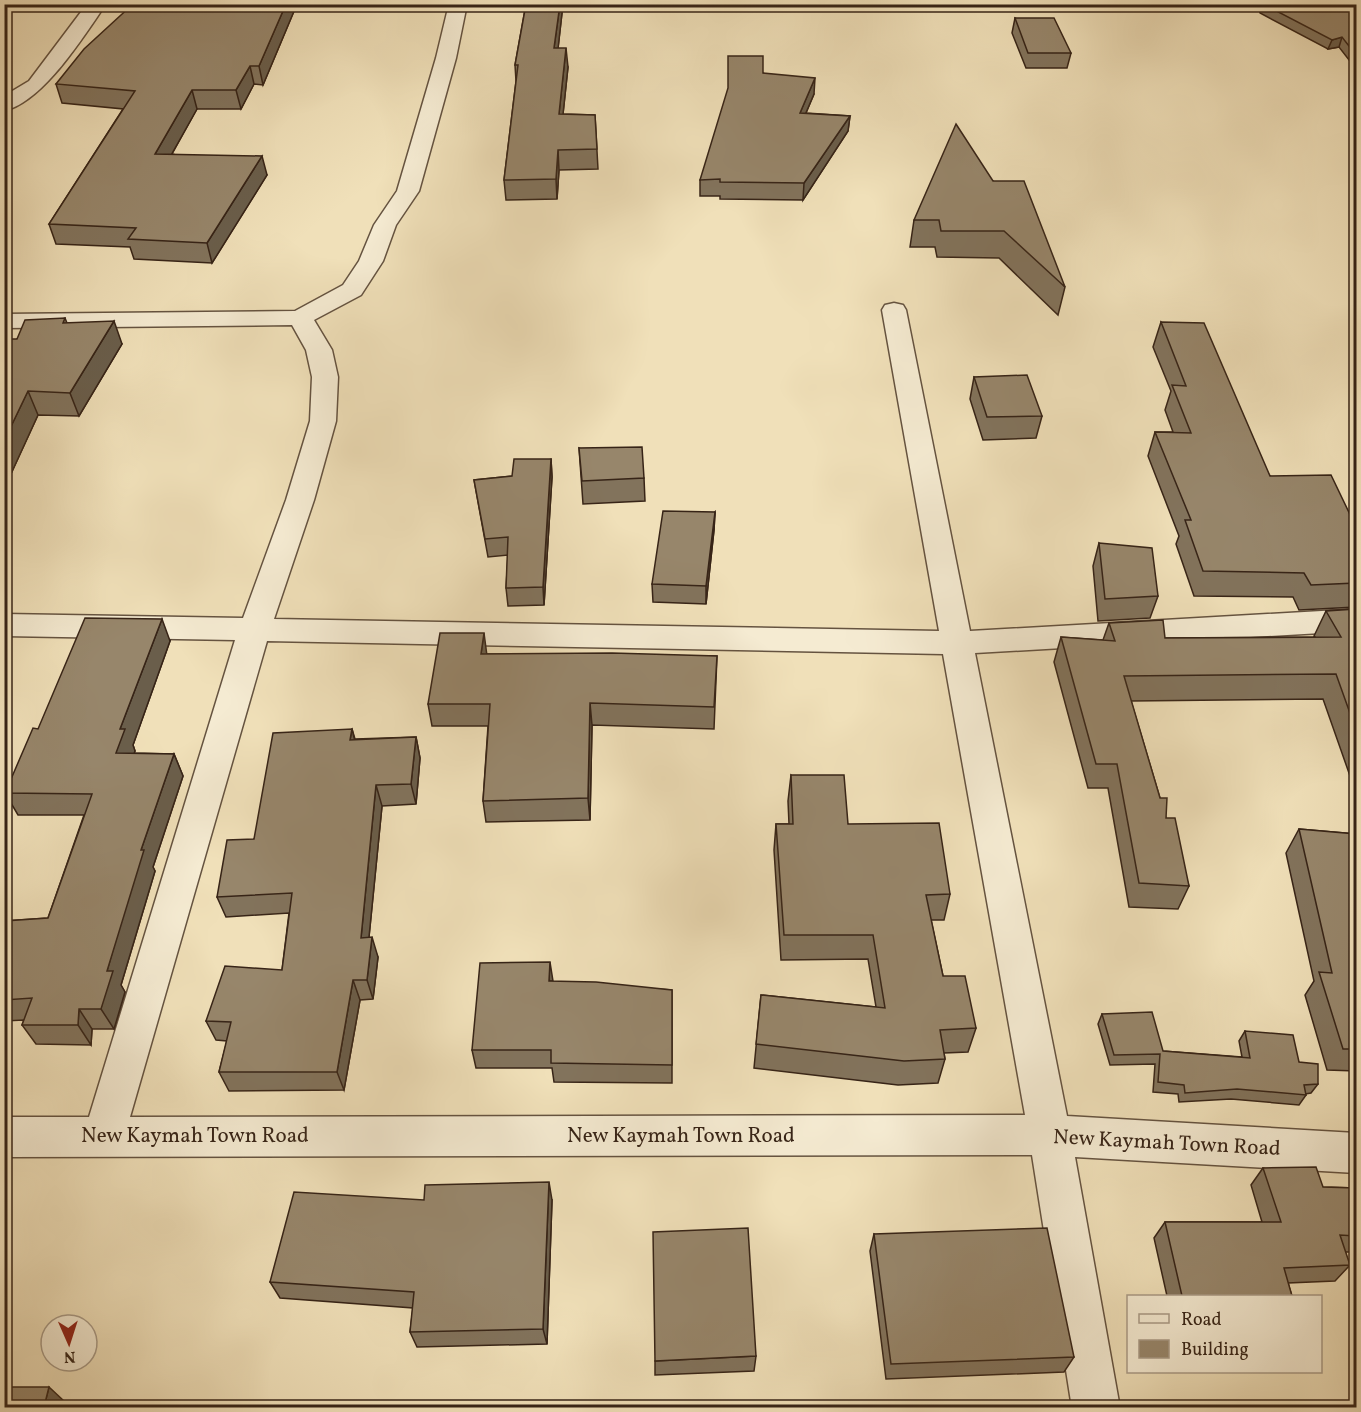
<svg xmlns="http://www.w3.org/2000/svg" width="1361" height="1412" font-family="Vollkorn,serif">
<style>
.lines{fill:none;stroke-linecap:round;stroke-linejoin:round}
.street-casing{stroke:#655340;stroke-width:3}
.street{fill:#f5ebd2;fill-rule:evenodd}
.wall{fill:#82735c;stroke:#372417;stroke-width:1.5}
.shaded-wall{fill:#6a5e4b;stroke:#372417;stroke-width:1.5}
.building{fill:#97866b;stroke:#372417;stroke-width:1.5}
.labels{text-anchor:middle;stroke-width:4.5;stroke-linejoin:round;paint-order:stroke}
.near-street-label{font-size:21px;fill:#372417;stroke:#f5ebd2}
</style>
<rect width="100%" height="100%" fill="#f0e0b9"/>
<filter id="stains"><feTurbulence type="fractalNoise" baseFrequency=".00333" numOctaves="4"/><feColorMatrix values="0 0 0 0 .2 0 0 0 0 .09 0 0 0 0 .02 0 0 0 .5 -.17"/></filter>
<radialGradient id="worn" r=".72"><stop offset=".6" stop-color="#630" stop-opacity="0"/><stop offset="1" stop-color="#630" stop-opacity=".3"/></radialGradient>
<g class="lines">
<g class="street-casing">
<g id="street">
<path d="M87,4H106C83,37 44,101 4,111V96L29,81Z"/>
<path d="M449,4H467L456,58L419,191L396,225L383,261L361,295L314,320L332,350L338,377L336,421L314,500L274,619L939,631L882,310L885,305L894,303L903,305L906,310L970,631L1356,609V631L975,653L1067,1116L1356,1133V1173L1075,1157L1120,1408H1072L1032,1155L4,1157V1117H89L235,640L4,636V614L243,618L286,500L310,421L312,377L306,350L292,325L4,328V314L295,311L343,285L359,261L374,225L397,191L436,58ZM267,641L943,654L1025,1115L130,1117Z"/>
</g>
</g>
<use href="#street" class="street"/>
</g>
<g class="wall">
<polygon points="297,4 263,85 254,84 241,109 197,109 172,154 267,175 212,263 134,259 130,247 56,244 49,224 123,109 62,103 56,84"/>
<polygon points="526,4 562,4 562,13 558,48 568,67 563,114 595,115 598,169 559,170 557,199 506,200 504,180 516,81 515,65"/>
<polygon points="1257,4 1356,4 1356,65 1353,65 1339,47 1328,49 1260,13"/>
<polygon points="1015,18 1071,53 1067,68 1026,68 1012,33"/>
<polygon points="763,73 814,94 806,113 850,116 848,131 803,200 720,199 720,196 700,196 700,180"/>
<polygon points="993,181 1065,287 1058,315 999,258 937,257 935,247 910,247 914,220"/>
<polygon points="65,318 67,323 122,344 79,416 38,415 4,489 17,339"/>
<polygon points="1161,322 1270,476 1356,527 1356,607 1299,610 1293,597 1194,596 1176,544 1179,536 1148,456 1155,432 1173,432 1165,410 1171,391 1153,347"/>
<polygon points="974,377 1042,416 1036,438 983,440 970,399"/>
<polygon points="579,448 644,478 645,501 583,504"/>
<polygon points="551,459 552,477 544,605 508,606 506,588 508,555 488,557 474,480 512,476"/>
<polygon points="715,512 714,530 706,604 653,602 652,584"/>
<polygon points="1099,543 1158,596 1150,618 1098,621 1093,566"/>
<polygon points="1356,609 1356,793 1323,699 1131,701 1166,818 1189,886 1178,909 1129,907 1108,788 1088,788 1054,662 1061,637 1103,640 1109,623 1165,638 1315,637 1314,636 1326,611"/>
<polygon points="170,641 133,745 135,751 134,753 174,754 183,776 153,867 155,871 121,985 125,992 114,1029 92,1029 91,1045 36,1044 22,1025 24,1020 4,1021 4,921 48,918 84,815 18,815 5,793 38,729"/>
<polygon points="487,654 717,656 714,729 592,725 590,820 486,822 483,801 488,726 432,726 428,704"/>
<polygon points="352,729 355,739 416,737 420,758 416,804 382,806 369,937 378,957 373,999 360,1000 344,1090 229,1091 219,1072 227,1041 216,1040 206,1021 282,970 289,913 226,917 217,897 254,839"/>
<polygon points="791,775 848,824 950,894 944,920 931,920 943,976 976,1028 968,1052 944,1053 945,1059 938,1083 898,1085 754,1068 761,995 876,1007 868,959 781,960 774,850 776,824 789,824 788,801"/>
<polygon points="1299,829 1356,834 1356,1071 1327,1070 1305,995 1314,981 1286,853"/>
<polygon points="553,982 672,990 672,1083 554,1082 552,1068 476,1068 472,1050"/>
<polygon points="1102,1014 1163,1051 1242,1057 1239,1041 1245,1031 1299,1062 1318,1084 1311,1093 1305,1094 1306,1095 1299,1105 1231,1099 1179,1102 1178,1094 1153,1092 1155,1064 1110,1065 1098,1024"/>
<polygon points="1263,1168 1323,1187 1356,1188 1356,1252 1345,1252 1350,1265 1335,1281 1288,1283 1292,1296 1167,1296 1154,1238 1165,1222 1262,1222 1251,1185"/>
<polygon points="552,1200 547,1344 417,1347 410,1332 413,1308 280,1298 270,1282"/>
<polygon points="874,1234 1074,1357 1064,1372 886,1379 870,1251"/>
<polygon points="756,1356 754,1371 655,1375 655,1361"/>
</g>
<g class="shaded-wall">
<polygon points="286,4 297,4 263,85 259,66"/>
<polygon points="560,4 562,4 562,13 556,67 554,48"/>
<polygon points="1342,37 1339,47 1328,49 1332,40"/>
<polygon points="566,48 568,67 561,133 559,114"/>
<polygon points="250,66 254,84 241,109 236,90"/>
<polygon points="815,78 814,94 799,129 800,113"/>
<polygon points="192,90 197,109 161,173 155,154"/>
<polygon points="850,116 848,131 803,200 804,183"/>
<polygon points="558,150 559,170 557,199 556,179"/>
<polygon points="262,156 267,175 212,263 207,243"/>
<polygon points="114,321 122,344 79,416 70,393"/>
<polygon points="28,391 38,415 4,489 4,441"/>
<polygon points="551,459 552,477 544,605 543,587"/>
<polygon points="715,512 714,530 706,604 706,586"/>
<polygon points="162,619 170,641 133,745 135,751 126,775 116,753 120,729"/>
<polygon points="484,633 487,656 481,654"/>
<polygon points="590,703 592,725 590,820 588,798"/>
<polygon points="352,729 357,750 350,740"/>
<polygon points="416,737 420,758 416,804 411,784"/>
<polygon points="174,754 183,776 153,867 155,871 121,985 125,992 114,1029 101,1009 107,971 141,850"/>
<polygon points="376,785 382,806 367,957 361,938"/>
<polygon points="372,937 378,957 373,999 367,980"/>
<polygon points="550,962 553,981 549,981"/>
<polygon points="353,980 360,1000 344,1090 337,1072"/>
<polygon points="79,1009 92,1029 91,1045 78,1025"/>
<polygon points="549,1182 552,1200 547,1344 543,1329"/>
<polygon points="49,1387 65,1402 63,1407 44,1407"/>
</g>
<g class="building">
<polygon points="133,4 286,4 259,66 250,66 236,90 192,90 155,154 262,156 207,243 128,239 136,228 49,224 135,91 56,84 84,49"/>
<polygon points="526,4 560,4 554,48 566,48 559,114 595,115 597,149 558,150 556,179 504,180 518,65 515,65"/>
<polygon points="1263,4 1356,4 1356,55 1342,37 1332,40"/>
<polygon points="1015,18 1054,18 1071,53 1028,53"/>
<polygon points="728,56 763,56 763,73 815,78 800,113 850,116 804,183 720,182 720,179 700,180 728,88"/>
<polygon points="956,124 993,181 1024,181 1065,287 1004,231 941,231 939,220 914,220"/>
<polygon points="65,318 63,323 114,321 70,393 28,391 4,441 4,339 17,339 25,320"/>
<polygon points="1161,322 1204,323 1270,476 1331,475 1356,527 1356,583 1311,585 1304,573 1203,571 1185,520 1191,520 1155,432 1191,433 1172,385 1186,386"/>
<polygon points="1027,375 1042,416 987,417 974,377"/>
<polygon points="642,447 644,478 582,481 579,448"/>
<polygon points="514,459 551,459 543,587 506,588 508,537 485,539 474,480 512,476"/>
<polygon points="663,511 715,512 706,586 652,584"/>
<polygon points="1099,543 1152,548 1158,596 1105,599"/>
<polygon points="1356,609 1356,730 1336,674 1124,676 1160,798 1167,798 1166,818 1175,818 1189,886 1139,883 1117,764 1096,764 1061,637 1115,641 1109,623 1163,620 1165,638 1341,637 1326,611"/>
<polygon points="85,618 162,619 120,729 125,729 116,753 174,754 141,850 144,850 107,971 113,971 101,1009 79,1009 78,1025 22,1025 32,998 4,1000 4,921 48,918 92,794 5,793 33,728 38,729"/>
<polygon points="440,633 484,633 481,654 612,653 717,656 714,707 590,703 588,798 483,801 490,704 428,704"/>
<polygon points="352,729 350,740 416,737 411,784 376,785 361,938 372,937 367,980 353,980 337,1072 219,1072 231,1022 206,1021 225,966 282,970 292,893 217,897 227,840 254,839 273,733"/>
<polygon points="791,775 844,775 848,824 939,823 950,894 926,895 943,976 965,976 976,1028 940,1030 945,1059 904,1061 756,1044 761,995 885,1008 873,935 784,935 776,824 793,824"/>
<polygon points="1299,829 1356,834 1356,1049 1343,1049 1319,972 1332,973"/>
<polygon points="550,962 549,981 596,982 672,990 672,1065 551,1063 551,1050 472,1050 480,963"/>
<polygon points="1152,1012 1163,1051 1250,1058 1245,1031 1293,1035 1299,1062 1318,1064 1318,1084 1304,1085 1306,1095 1237,1089 1185,1093 1184,1085 1158,1082 1160,1054 1114,1055 1102,1014"/>
<polygon points="1316,1167 1323,1187 1356,1188 1356,1236 1340,1235 1350,1265 1284,1268 1292,1296 1182,1296 1165,1222 1281,1222 1263,1168"/>
<polygon points="549,1182 543,1329 410,1332 414,1292 270,1282 294,1192 424,1200 425,1185"/>
<polygon points="748,1228 756,1356 655,1361 653,1232"/>
<polygon points="1047,1228 1074,1357 891,1364 874,1234"/>
<polygon points="4,1387 49,1387 44,1407 4,1407"/>
</g>
<g class="labels">
<g class="near-street-label">
<text x="195" y="1142">New Kaymah Town Road</text>
<text x="681" y="1142">New Kaymah Town Road</text>
<text transform="translate(1167 1142) rotate(3)" y="7">New Kaymah Town Road</text>
</g>
</g>
<rect width="1361" height="1412" fill="none" stroke="#f0e0b9" stroke-width="24"/>
<rect x="6" y="6" width="1349" height="1400" fill="none" stroke="#372417" stroke-width="3"/>
<rect x="12" y="12" width="1337" height="1388" fill="none" stroke="#372417" stroke-width="1.5"/>
<rect x="1127" y="1295" width="195" height="78" fill="#f5ebd2" stroke="#a99b87" stroke-width="1.5"/>
<rect x="1139" y="1314" width="30" height="9" fill="#f5ebd2" stroke="#a99b87" stroke-width="1.5"/>
<text x="1181" y="1325" font-size="18" fill="#372417">Road</text>
<rect x="1139" y="1340" width="30" height="18" fill="#97866b" stroke="#a99b87" stroke-width="1.5"/>
<text x="1181" y="1355" font-size="18" fill="#372417">Building</text>
<g transform="translate(69 1343) rotate(177)"><circle r="28" fill="#f5ebd2" stroke="#a99b87" stroke-width="1.5"/>
<path d="M0-4.5L10 22L0 15L-10 22Z" fill="#8f2418"/>
<text y="-9" font-size="16" font-weight="bold" text-anchor="middle" fill="#372417">N</text>
</g>
<rect width="100%" height="100%" filter="url(#stains)"/>
<rect width="100%" height="100%" fill="url(#worn)"/>
</svg>
